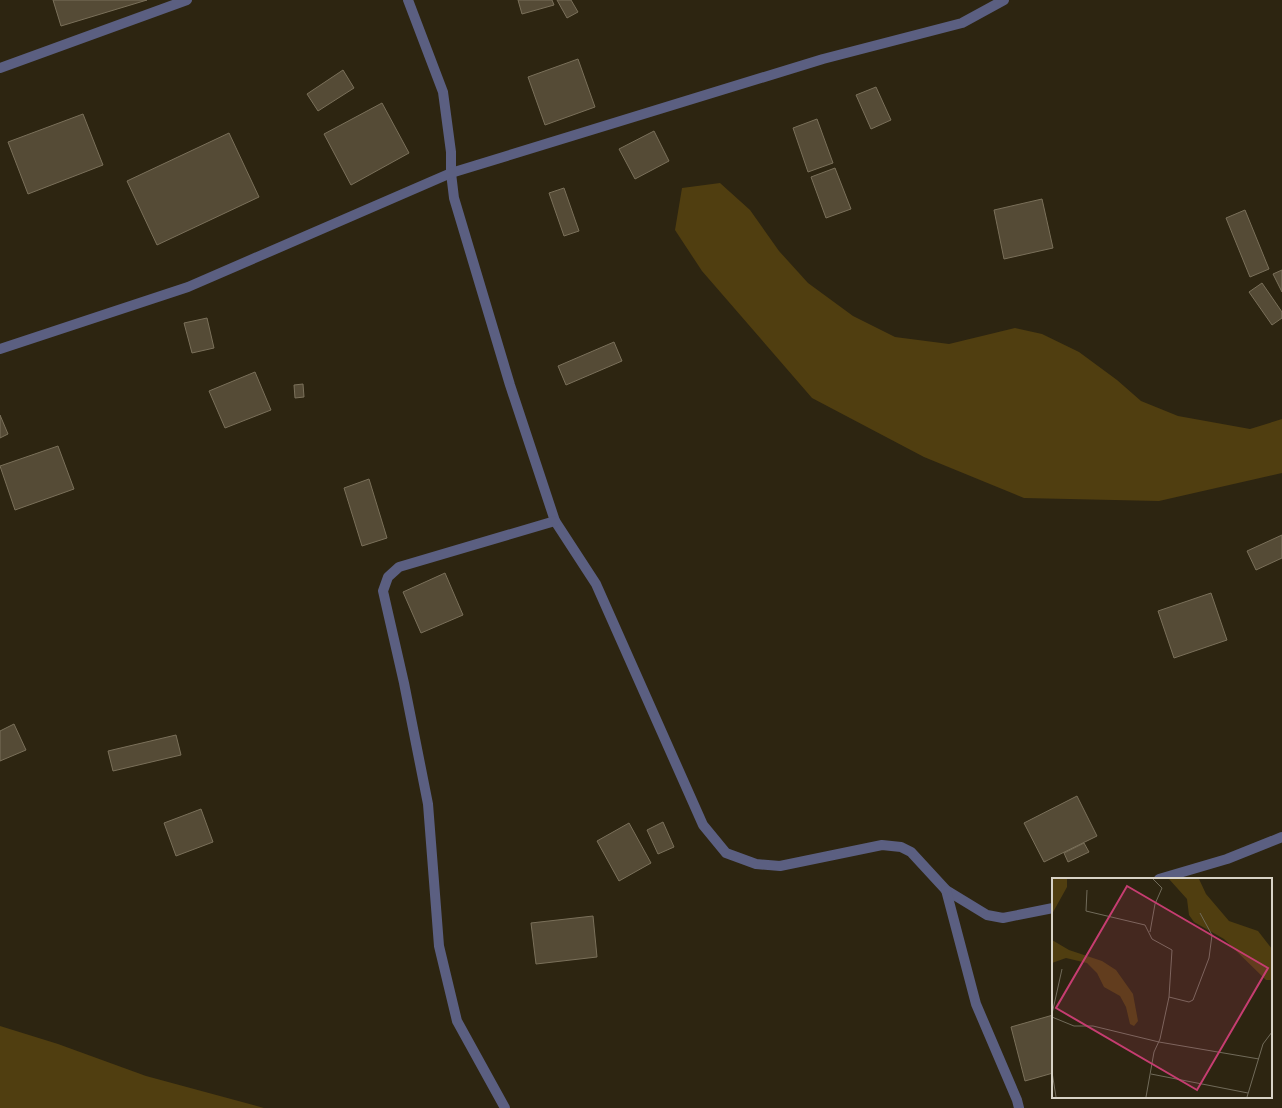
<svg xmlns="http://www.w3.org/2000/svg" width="1282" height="1108" font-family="'Sofia Sans Condensed',sans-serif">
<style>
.green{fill:#503e10}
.building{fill:#554b36;stroke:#7a705a}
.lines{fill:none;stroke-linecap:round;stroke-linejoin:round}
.street{stroke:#5b5f81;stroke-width:10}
.inset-road{fill:none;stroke:#716b5a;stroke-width:1}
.view{fill:#c63d71;fill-opacity:0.15;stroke:#c63d71;stroke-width:2}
.inset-edge{fill:none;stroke:#d8d3c7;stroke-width:2}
</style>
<rect width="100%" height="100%" fill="#2d2511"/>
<g class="green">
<polygon points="720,183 750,210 779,251 808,283 853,316 895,337 949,344 1015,328 1042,334 1079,352 1117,380 1141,401 1178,416 1250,429 1282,419 1282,473 1159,501 1024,498 924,457 812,398 702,271 675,230 682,188"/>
<polygon points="0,1026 58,1044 146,1076 264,1108 0,1108"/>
</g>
<g class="building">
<polygon points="53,0 147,0 61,26"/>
<polygon points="518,0 552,0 554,5 522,14"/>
<polygon points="557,0 571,0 578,12 567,18"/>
<polygon points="578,59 595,107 545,125 528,77"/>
<polygon points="343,70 354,88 318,111 307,94"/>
<polygon points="876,87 891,120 871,129 856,95"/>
<polygon points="382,103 409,153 351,185 324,134"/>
<polygon points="83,114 103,165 28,194 8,142"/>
<polygon points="817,119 833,163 808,172 793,128"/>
<polygon points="654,131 669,161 635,179 619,149"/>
<polygon points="229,133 259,197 157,245 127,181"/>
<polygon points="835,168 851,209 826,218 811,177"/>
<polygon points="564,188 579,231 564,236 549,193"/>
<polygon points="1042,199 1053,248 1004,259 994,210"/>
<polygon points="1245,210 1269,269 1250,277 1226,218"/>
<polygon points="1282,270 1282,292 1273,274"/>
<polygon points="1262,283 1282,312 1282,318 1272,325 1249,292"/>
<polygon points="207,318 214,348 192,353 184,323"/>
<polygon points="614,342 622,361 566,385 558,366"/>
<polygon points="255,372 271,410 225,428 209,391"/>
<polygon points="303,384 304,397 295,398 294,385"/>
<polygon points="0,415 8,434 0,438"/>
<polygon points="58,446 74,489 15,510 0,466"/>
<polygon points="369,479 387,538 362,546 344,488"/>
<polygon points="1282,535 1282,558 1256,570 1247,551"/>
<polygon points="445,573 463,615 421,633 403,592"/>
<polygon points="1211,593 1227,640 1174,658 1158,611"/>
<polygon points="14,724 26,750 0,761 0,731"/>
<polygon points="176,735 181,755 113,771 108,751"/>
<polygon points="1077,796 1097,836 1044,862 1024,823"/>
<polygon points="201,809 213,842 176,856 164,823"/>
<polygon points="663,822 674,847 658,854 647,830"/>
<polygon points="629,823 651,863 619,881 597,841"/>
<polygon points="1084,843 1089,852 1068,862 1064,853"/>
<polygon points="593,916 597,957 536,964 531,923"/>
<polygon points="1053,1015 1053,1073 1025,1081 1011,1027"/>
</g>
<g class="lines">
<g class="street">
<polyline points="408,0 443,92 451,152 451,173 454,198 510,385 555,521 596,584 703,825 726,853 756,864 780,866 882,845 901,847 911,852 946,890 987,915 1003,918 1053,908"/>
<polyline points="0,68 187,0"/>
<polyline points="0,349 188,287 451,173 823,59 962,23 1004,0"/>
<polyline points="1159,879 1227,859 1282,837"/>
<polyline points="946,890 976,1004 1017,1100 1019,1108"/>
<polyline points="505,1108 457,1021 439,946 428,804 404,683 383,591 388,577 399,567 555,521"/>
</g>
</g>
<g transform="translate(1052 878)">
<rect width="220" height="220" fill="#2d2511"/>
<path d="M0,1H15V9L0,36ZM117,1H147L154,16L177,43L206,53L220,71V102H214L172,61L142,44L137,37L135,21ZM0,62L17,72L50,83L64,92L81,116L86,143L82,148L78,146L74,129L68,118L52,109L45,95L35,85L14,80L0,85Z" fill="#503e10"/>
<path class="inset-road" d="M35,12L34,33L93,47L100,61L120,72L117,119L108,161L102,174L94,219M98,54L103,26L110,10L101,1M117,119L137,124L141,122L157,80L160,57L148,35M0,136L10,91M0,139L22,148H41L107,164L207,181M0,194L4,219M99,196L196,215M195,219L211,166L220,154"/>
<path class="view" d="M75,8L216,90L145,212L4,130Z"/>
<rect width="220" height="220" class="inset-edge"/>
</g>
</svg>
